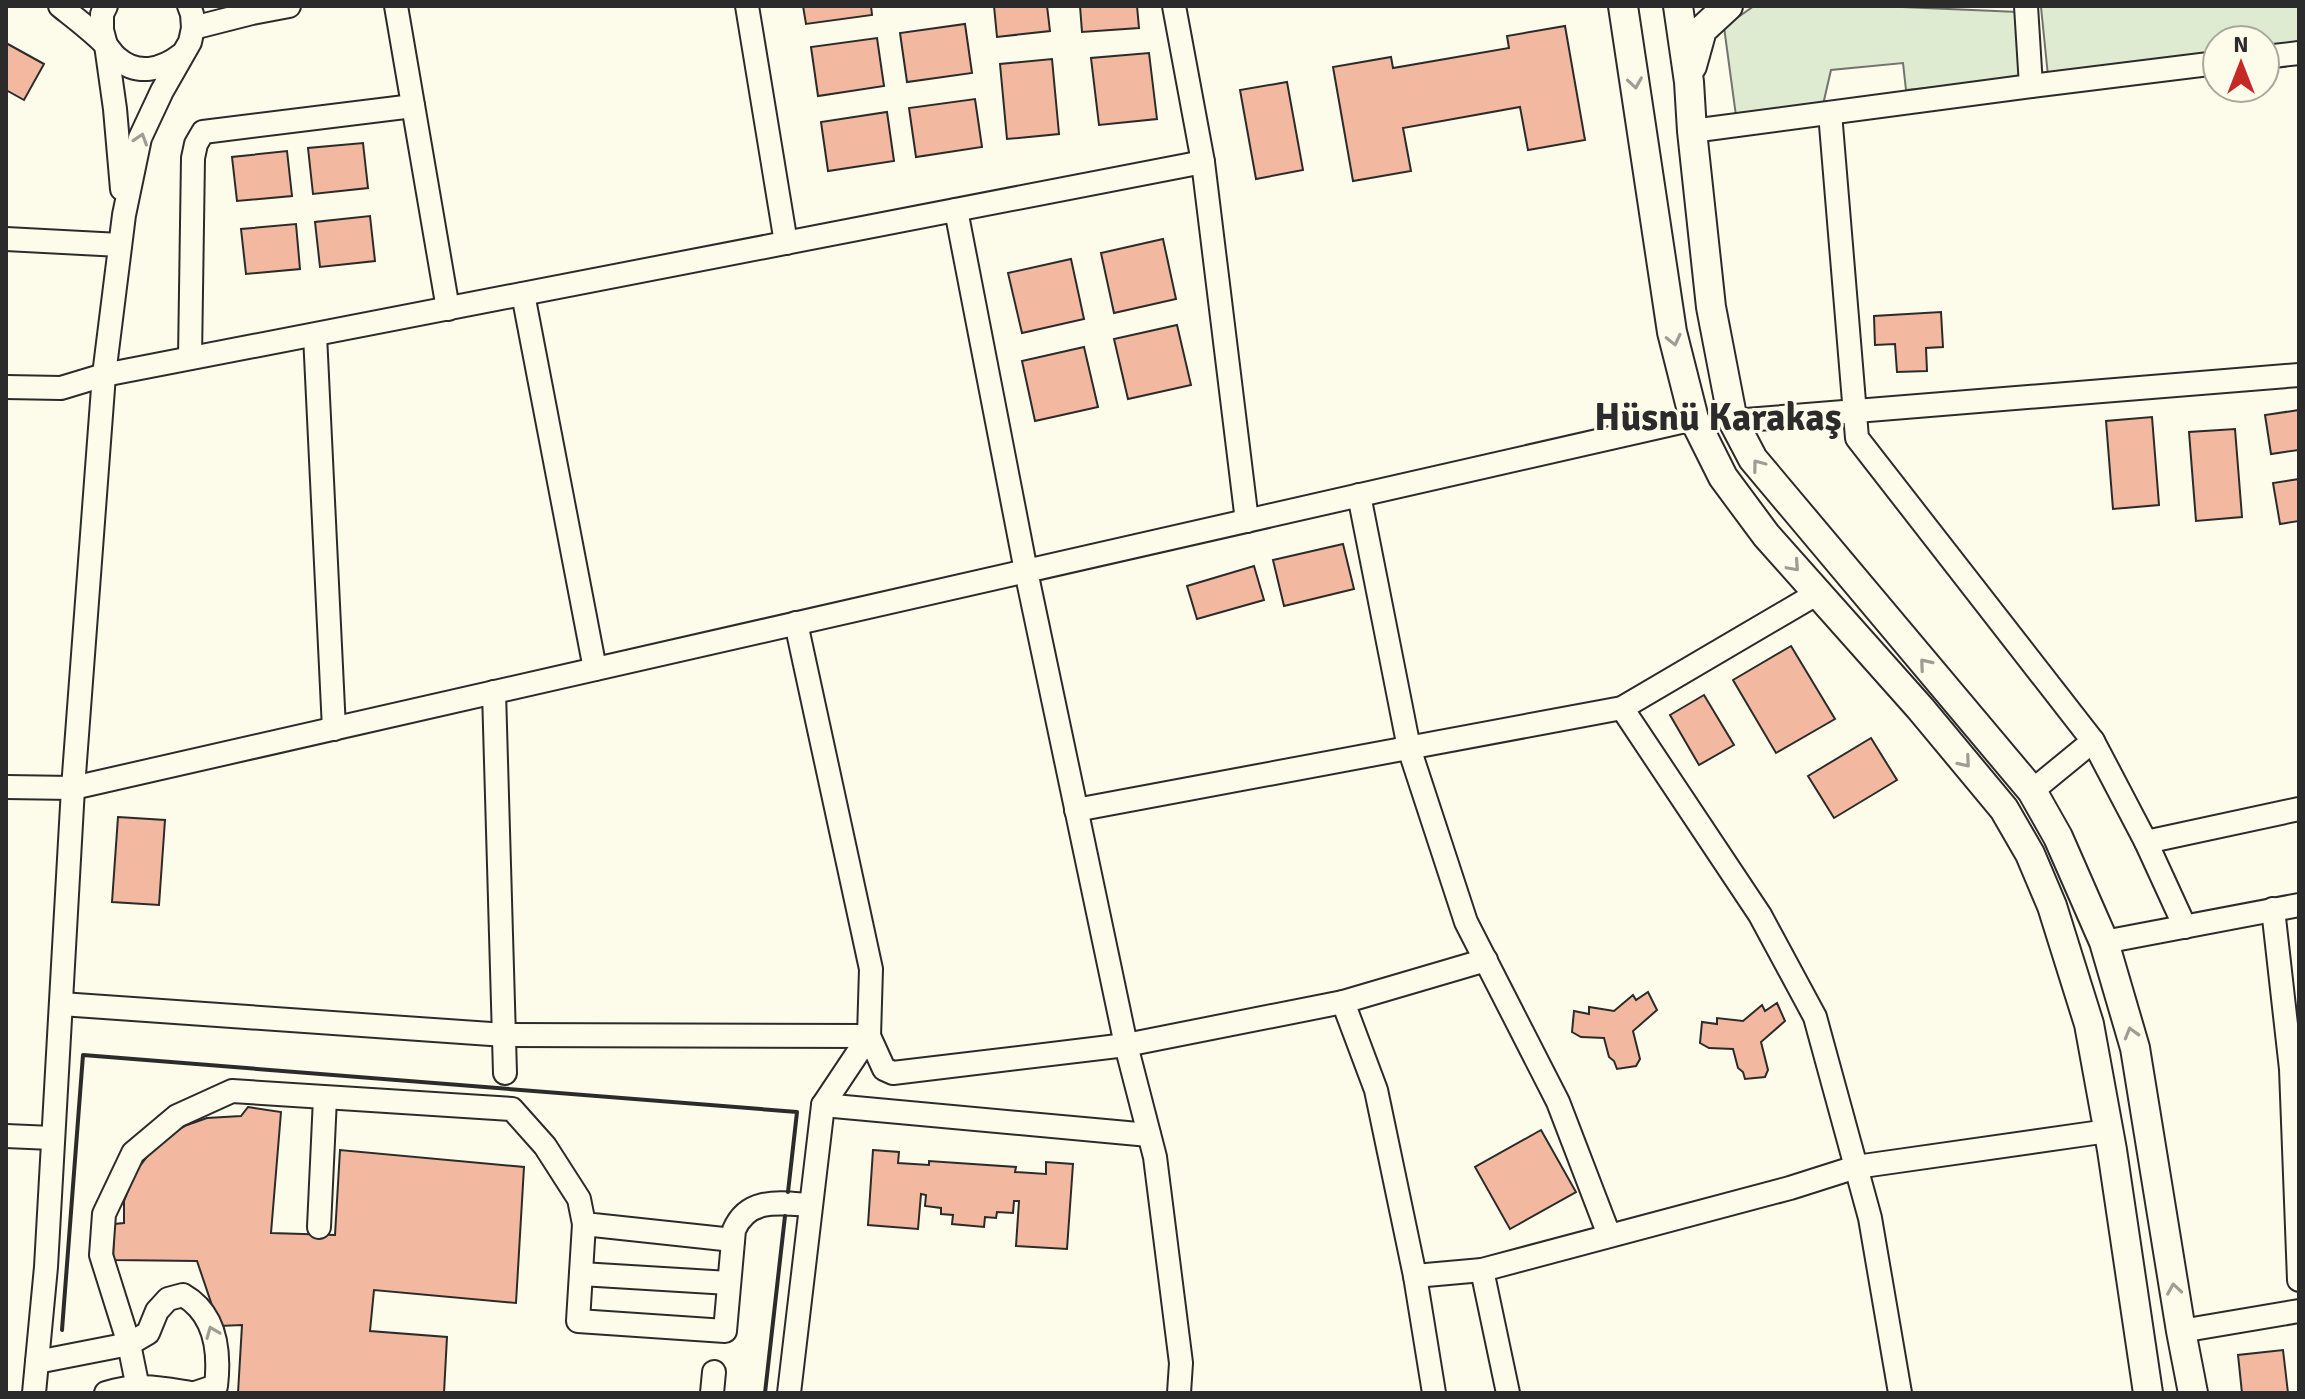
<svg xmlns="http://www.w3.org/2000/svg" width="2305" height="1399" font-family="Signika,sans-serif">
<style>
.green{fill:#deebd1;stroke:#74746e;stroke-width:2}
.building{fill:#f2b8a0;stroke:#2b2b2b;stroke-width:2}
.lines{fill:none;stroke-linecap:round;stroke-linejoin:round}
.minor-casing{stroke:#2b2b2b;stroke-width:26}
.major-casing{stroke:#2b2b2b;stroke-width:32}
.minor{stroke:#fdfbea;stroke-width:22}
.major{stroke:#fdfbea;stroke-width:28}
.wall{stroke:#2b2b2b;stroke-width:4}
.oneway{stroke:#9e9d94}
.labels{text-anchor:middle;stroke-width:6;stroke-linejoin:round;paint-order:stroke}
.district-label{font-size:38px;font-weight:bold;fill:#2b2b2b;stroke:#fdfbea}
</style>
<rect width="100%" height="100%" fill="#fdfbea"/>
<g class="green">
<polygon points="1754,6 1879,6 2018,12 2021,79 1906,90 1903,63 1831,70 1822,109 1736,116 1724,27"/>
<polygon points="2051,6 2299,6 2299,46 2265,50 2265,40 2217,40 2217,56 2048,76 2041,7"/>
</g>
<g class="building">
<polygon points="803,6 871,6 872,15 806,24"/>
<polygon points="994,6 1047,6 1050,31 997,37"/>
<polygon points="1080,6 1137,6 1139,28 1082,32"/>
<polygon points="965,24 972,73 907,82 900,33"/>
<polygon points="1565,26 1585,140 1528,150 1520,107 1403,128 1411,171 1353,181 1333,67 1391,57 1393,68 1509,48 1507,36"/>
<polygon points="877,38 884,86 818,96 811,47"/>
<polygon points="6,43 44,64 24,100 6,90"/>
<polygon points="1149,53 1157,119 1099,125 1091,58"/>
<polygon points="1052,59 1059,134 1007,139 1000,64"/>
<polygon points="1287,82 1303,170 1256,179 1240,90"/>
<polygon points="975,99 982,147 916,157 909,108"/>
<polygon points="887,112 894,161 828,171 821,122"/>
<polygon points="363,143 368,188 313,194 308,148"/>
<polygon points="287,151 292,196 237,201 232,157"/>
<polygon points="370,216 375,261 320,267 315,222"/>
<polygon points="296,224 300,269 246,274 241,229"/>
<polygon points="1163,239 1176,299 1114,313 1101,253"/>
<polygon points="1071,259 1084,319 1022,333 1008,273"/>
<polygon points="1941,312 1943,347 1926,348 1927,371 1897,372 1895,344 1875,345 1874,316"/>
<polygon points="1177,325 1191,385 1128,399 1114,339"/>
<polygon points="1084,347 1098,407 1035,421 1022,361"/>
<polygon points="2299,410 2299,450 2271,454 2265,415"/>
<polygon points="2152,417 2159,505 2113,509 2106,421"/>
<polygon points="2235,429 2242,517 2196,521 2189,432"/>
<polygon points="2299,479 2299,521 2280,524 2273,483"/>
<polygon points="1343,544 1354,589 1284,606 1273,560"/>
<polygon points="1254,566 1264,600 1197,619 1187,586"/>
<polygon points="1791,646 1835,719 1776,753 1733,680"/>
<polygon points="1704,695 1734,745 1699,765 1670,715"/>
<polygon points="1871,738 1897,780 1834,818 1808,776"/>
<polygon points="118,817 165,820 159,905 112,902"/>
<polygon points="1648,992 1657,1010 1633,1031 1640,1059 1636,1066 1617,1069 1614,1061 1609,1057 1604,1038 1581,1037 1572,1032 1574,1011 1589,1014 1589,1007 1614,1011 1633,995 1636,1000"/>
<polygon points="1777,1003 1785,1021 1761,1042 1768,1070 1765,1077 1745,1079 1743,1072 1738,1068 1733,1049 1709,1048 1700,1043 1702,1022 1717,1024 1717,1018 1743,1021 1762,1005 1765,1011"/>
<polygon points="248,1107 281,1112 271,1233 335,1235 340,1150 524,1167 516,1303 374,1290 370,1331 447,1337 444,1393 238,1393 242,1325 219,1326 197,1261 113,1260 114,1224 124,1223 124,1201 136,1171 160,1140 187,1125 207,1118 241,1116"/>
<polygon points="1541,1130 1576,1192 1510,1229 1475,1167"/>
<polygon points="873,1150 899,1152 898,1163 929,1165 929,1161 1016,1167 1015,1172 1046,1174 1046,1162 1073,1164 1067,1249 1016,1246 1019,1201 1014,1201 1013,1213 997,1212 996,1218 985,1217 984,1227 952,1224 953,1215 941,1214 941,1208 925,1206 926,1195 921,1194 918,1229 868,1225"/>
<polygon points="2283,1350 2288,1393 2242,1393 2238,1355"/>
</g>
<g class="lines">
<g class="minor-casing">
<g id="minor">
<path d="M60,6C75,18 91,30 104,43C109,48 112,54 117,58C137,76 162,70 181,55"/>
<polyline points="106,6 102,14 102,30 106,45 115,109 122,189"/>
<polyline points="396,6 448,309"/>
<polyline points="747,6 786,243"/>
<polyline points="1174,6 1203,162 1247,521"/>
<polyline points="2026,6 2031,86"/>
<polyline points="193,28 252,13 289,6"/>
<polyline points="2265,57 2299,53"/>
<polyline points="1830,113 1857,438 2093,741 2146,842 2185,927"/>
<polyline points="1692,131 2031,86 2217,63"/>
<polyline points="956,210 1026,571 1126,1045 1155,1157 1181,1363 1179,1393"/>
<polyline points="6,239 120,245"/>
<polyline points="523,294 595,669"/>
<polyline points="315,335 334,729"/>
<polyline points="190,358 193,158 196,144 203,132 413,106"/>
<polyline points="6,387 61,388 104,375 1203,162"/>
<polyline points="1733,421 2299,375"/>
<polyline points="1359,495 1409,748 1466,922 1558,1102 1609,1235"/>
<polyline points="494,692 505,1073"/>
<polyline points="1622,708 1760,915 1815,1017 1870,1218 1900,1393"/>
<polyline points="6,787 73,788 1694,419"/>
<polyline points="2032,791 2093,741"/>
<polyline points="1076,810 1622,708 1818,593"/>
<polyline points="2146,842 2299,809"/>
<polyline points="2273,909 2291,1069 2299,1280"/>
<polyline points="2104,942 2299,905"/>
<polyline points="1343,1002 1376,1090 1415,1276 1434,1393"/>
<polyline points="61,1004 505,1035 869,1036 884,1069 893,1073 1126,1045 1343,1002 1486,960"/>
<polyline points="823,1105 1149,1135"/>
<polyline points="6,1136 52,1138"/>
<path d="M584,1224L578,1321L725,1331L734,1230C748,1197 780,1203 810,1205"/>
<polyline points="319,1227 325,1098"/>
<polyline points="1482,1270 1508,1393"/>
<polyline points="581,1274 729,1283"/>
<polyline points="1415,1276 1482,1270 1790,1188 1856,1167 2108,1131"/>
<polyline points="2181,1331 2299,1311"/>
<path d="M37,1362L129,1344L148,1333L157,1311L168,1299L183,1295C216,1314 220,1352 216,1386L195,1393"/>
<polyline points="34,1393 46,1267 73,788 104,375 124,215 140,138 162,91 190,42 193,28 192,14 189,6"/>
<path d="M106,1393C138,1383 159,1388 191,1393"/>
<polyline points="139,1393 129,1344 101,1255 104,1214 133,1153 177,1116 232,1091 512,1109 545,1146 579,1199 584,1224 733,1240"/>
<polyline points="712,1393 714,1372"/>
<polyline points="789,1393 823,1105 869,1036 871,969 796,623"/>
</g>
</g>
<g class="major-casing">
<g id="major">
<polyline points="1623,6 1672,332 1694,419 1723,477 1766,535 1920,708 2004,809 2030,854 2052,906 2089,1024 2112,1150 2148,1393"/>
<polyline points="1678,6 1689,82 1692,131 1711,307 1733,421 1753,459 2032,791 2058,837 2104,942 2135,1048 2181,1331 2193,1393"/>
<polyline points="1692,66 1702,30 1728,6"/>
</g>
</g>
<use href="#minor" class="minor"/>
<use href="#major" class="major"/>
<g class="wall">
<polyline points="62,1330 83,1055 797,1112 788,1192"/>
<polyline points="765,1393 785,1216"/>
</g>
</g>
<defs><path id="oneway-chevron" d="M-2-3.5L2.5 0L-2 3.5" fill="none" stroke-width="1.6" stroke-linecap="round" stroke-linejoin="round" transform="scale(2)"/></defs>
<g class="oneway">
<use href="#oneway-chevron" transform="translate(1635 83) rotate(81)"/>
<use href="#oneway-chevron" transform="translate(141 139) rotate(-72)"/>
<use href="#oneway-chevron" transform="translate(1674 340) rotate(77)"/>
<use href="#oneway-chevron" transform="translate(1758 465) rotate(-127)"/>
<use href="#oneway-chevron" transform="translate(1794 566) rotate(48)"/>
<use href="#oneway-chevron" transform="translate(1925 664) rotate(-130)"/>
<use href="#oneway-chevron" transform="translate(1965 762) rotate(50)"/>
<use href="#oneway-chevron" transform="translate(2131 1033) rotate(-106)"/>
<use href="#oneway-chevron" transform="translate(2174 1289) rotate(-99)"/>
<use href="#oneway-chevron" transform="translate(212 1332) rotate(-112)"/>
</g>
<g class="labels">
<g class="district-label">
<text x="1718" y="430">Hüsnü Karakaş</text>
</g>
</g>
<rect width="2305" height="1399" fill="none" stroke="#2b2b2b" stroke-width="16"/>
<g transform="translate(2241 64)"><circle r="38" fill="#fdfbea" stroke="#a9a89e" stroke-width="2"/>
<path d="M0-6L14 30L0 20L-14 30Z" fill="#c62828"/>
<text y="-12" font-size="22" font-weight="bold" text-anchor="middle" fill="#2b2b2b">N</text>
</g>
</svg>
